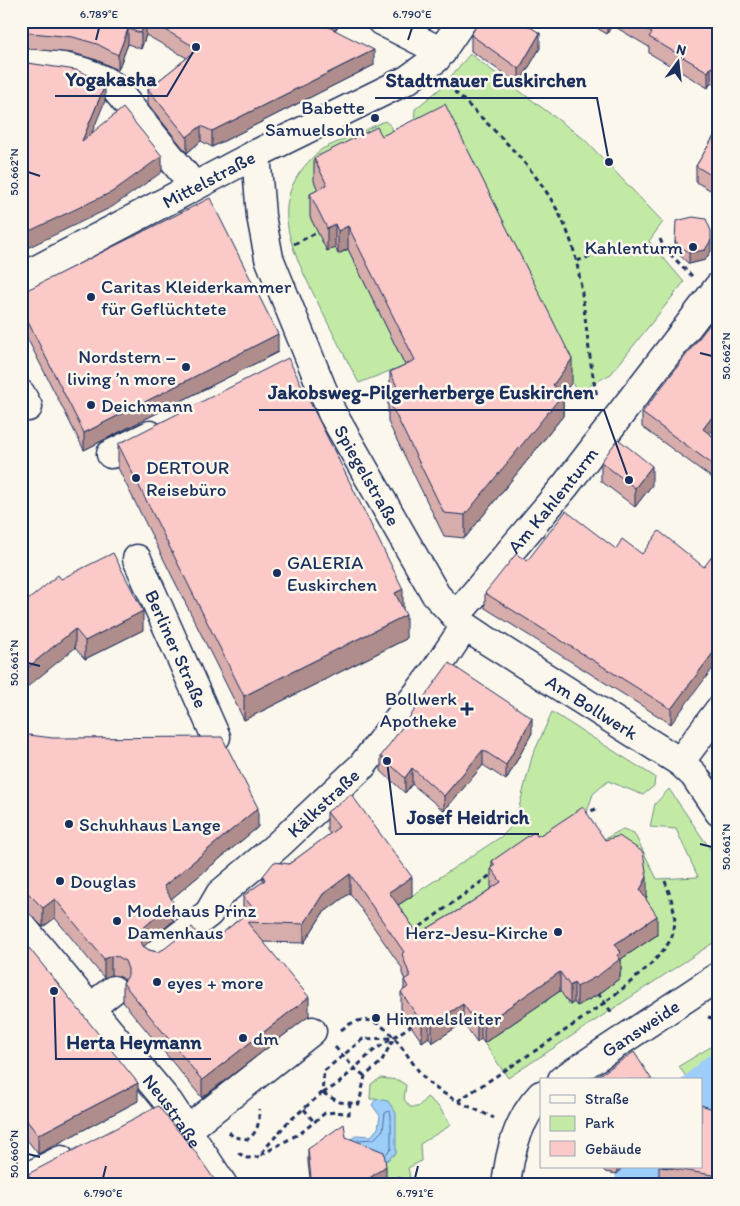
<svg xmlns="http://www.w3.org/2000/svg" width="740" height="1206" font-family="Itim,sans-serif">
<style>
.green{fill:#c3eaa5;stroke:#6f8c82}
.water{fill:#9dcdf9;stroke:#698ebb}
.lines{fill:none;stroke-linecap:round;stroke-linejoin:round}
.shore{stroke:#4f6e9c;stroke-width:1}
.river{stroke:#9dcdf9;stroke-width:51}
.minor-casing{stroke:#1b2f5e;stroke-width:31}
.path{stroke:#1b2f5e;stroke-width:3;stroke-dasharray:5 4;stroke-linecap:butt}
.minor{stroke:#fbf7ec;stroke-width:28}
.wall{fill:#d7adac;stroke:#1b2f5e}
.shaded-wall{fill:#af8d8c;stroke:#1b2f5e}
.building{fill:#fac9c8;stroke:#1b2f5e}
.ticks{fill:none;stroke:#1b2f5e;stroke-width:2}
.poi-dot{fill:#1b2f5e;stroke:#fbf7ec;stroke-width:2}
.labels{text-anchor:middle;stroke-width:5;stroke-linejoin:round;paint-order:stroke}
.poi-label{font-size:19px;fill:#1b2f5e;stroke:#fbf7ec;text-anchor:start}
.street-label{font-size:19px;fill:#1b2f5e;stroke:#fbf7ec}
.leader{fill:none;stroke:#1b2f5e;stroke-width:2}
.callout-dot{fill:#1b2f5e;stroke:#fbf7ec;stroke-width:2}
.callout-label{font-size:20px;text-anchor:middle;font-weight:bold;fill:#1b2f5e;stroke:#fbf7ec;stroke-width:5;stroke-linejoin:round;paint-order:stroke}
.neatline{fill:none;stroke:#1b2f5e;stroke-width:2}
.ticks-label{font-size:12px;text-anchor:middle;fill:#1b2f5e}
</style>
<rect width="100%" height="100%" fill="#fbf7ec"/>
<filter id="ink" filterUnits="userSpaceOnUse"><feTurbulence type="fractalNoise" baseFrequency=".02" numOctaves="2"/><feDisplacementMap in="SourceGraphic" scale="10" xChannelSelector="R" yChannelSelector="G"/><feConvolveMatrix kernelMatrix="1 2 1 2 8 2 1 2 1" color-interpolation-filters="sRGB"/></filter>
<g filter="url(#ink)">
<g class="green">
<polygon points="470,54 584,139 663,222 649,241 684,282 611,374 589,386 579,397 561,359 414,123 415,109 441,88"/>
<path d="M385,121L391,126L402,148L327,208L310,217L327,250L335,247L339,254L348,249L405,365L359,383C344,355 329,326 315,297C288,242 265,196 322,149Z"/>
<polygon points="552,712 655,777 654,786 643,795 608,781 593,794 582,826 491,886 494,891 430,953 389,911 502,836 515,823 532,757"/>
<polygon points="669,789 719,862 719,939 508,1078 484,1043 508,1027 506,1023 522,1012 525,1016 528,1013 526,1009 541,999 545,1003 548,1000 546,996 562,985 570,1005 574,1002 577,1006 581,1004 595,844 623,829 634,833 657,879 698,877 676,829 650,827 655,804"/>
<polygon points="719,1042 719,1065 701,1080 688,1080 679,1066"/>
<polygon points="381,1078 398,1080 406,1085 404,1099 410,1107 418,1107 427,1097 439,1107 451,1125 420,1144 421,1161 408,1168 410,1177 404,1180 398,1176 391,1180 390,1185 386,1179 384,1165 382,1164 396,1153 376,1099 370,1099 371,1084"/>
</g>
<polygon class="water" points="376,1099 388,1101 396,1113 396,1153 382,1164 351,1139 357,1135 371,1136 378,1128 380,1116 372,1105"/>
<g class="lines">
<polyline class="shore" points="358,1140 374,1139 383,1130 385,1113 389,1111 391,1115 391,1149 386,1154"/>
<g class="river">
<polyline points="701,1096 719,1079"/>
<polyline points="641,1177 645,1167"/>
</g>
<g class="minor-casing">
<g id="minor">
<polyline points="381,21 442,52"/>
<path d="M21,63C53,65 86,67 113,86L194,186"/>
<path id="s1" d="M256,154L261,216L269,258L332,413L436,595L465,626L483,638L680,762L694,775L719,812"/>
<path id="s2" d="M21,278L256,154L407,80L436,59L462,21"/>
<polyline points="21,394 28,407"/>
<polyline points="111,454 150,435"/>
<path id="s3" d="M137,559L216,737"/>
<path id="s4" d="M454,614L466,604L565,486L719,286"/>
<polyline points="680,762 719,710"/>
<path id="s5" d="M21,925L169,1103L223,1185"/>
<path id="s6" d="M155,955L209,913L220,894L278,845L362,766L435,671L465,626"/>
<polyline points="90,1008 113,990"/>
<path id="s7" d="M562,1080L719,976"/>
<polyline points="187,1130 312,1031"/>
<polyline points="21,1180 61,1160"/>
<path d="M506,1185C510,1152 517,1120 541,1095"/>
</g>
</g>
<g class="path">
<path d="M448,85C501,138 561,186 577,264C586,308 587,353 597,396"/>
<polyline points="660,239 664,248 692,276"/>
<polyline points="294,244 318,232"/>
<polyline points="577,261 601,253"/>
<polyline points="583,814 596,809"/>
<polyline points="413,932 492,874"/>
<polyline points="598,993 612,1013"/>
<polyline points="708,1017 719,1020"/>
<path d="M341,1030C383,996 404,1059 429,1083C447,1098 473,1108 494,1118"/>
<polyline points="335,1047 354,1068 365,1076"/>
<polyline points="323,1093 338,1084 372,1052 415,1023"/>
<polyline points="323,1093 339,1102 359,1104 365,1076 381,1062 393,1040"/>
<path d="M458,1101C502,1071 656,979 672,936C679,918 671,898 665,881"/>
<polyline points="304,1109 314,1122"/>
<path d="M229,1132L233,1137L248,1139C259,1131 259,1122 259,1109"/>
<polyline points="238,1153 247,1158 258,1157 287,1123 322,1093 324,1071 363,1039 394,1038"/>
<polyline points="261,1155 302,1132 325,1113 337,1112 349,1114 350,1103"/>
</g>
<use href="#minor" class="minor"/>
</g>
<g class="wall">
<polygon points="21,21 342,21 335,30 374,65 212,147 201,141 187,153 148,104 148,89 187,58 146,35 141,49 128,44 118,70 97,60 73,53 21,48"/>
<polygon points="424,21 434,21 432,26"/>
<polygon points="585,21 719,21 719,87 711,82 708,88 649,53 649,47 612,25 607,34"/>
<polygon points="521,22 540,48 519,84 471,51 471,35"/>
<polygon points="719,128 719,195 696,182 696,166"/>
<polygon points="382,136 572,382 563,394 563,416 465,538 444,536 388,422 388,399 391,397 390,395 390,372 405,365 348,249 338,254 335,247 327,251 310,217 310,194 318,190 314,181 314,158"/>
<polygon points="675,241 711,251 705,260 689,264 675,251"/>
<polygon points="21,293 278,352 84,450 21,326"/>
<polygon points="642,413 710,434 719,441 719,483 642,427"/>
<polygon points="118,444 403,609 406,639 244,720 118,468"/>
<polygon points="601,462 652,485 635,507 601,481"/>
<polygon points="616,549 704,567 671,724 485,608 485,593 527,561"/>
<polygon points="61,579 143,630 85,659 75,648"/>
<polygon points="532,733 506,780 483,765 444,811 412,784 405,793 381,771 381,756"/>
<polygon points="21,734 258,827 171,899 173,921 143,946 149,950 157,952 202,939 220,935 243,916 243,896 263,882 263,876 289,864 330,834 327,830 327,812 412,896 398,905 418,934 464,907 492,888 491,886 491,868 492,866 492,861 537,836 605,840 647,896 646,899 657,935 621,959 621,971 620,972 620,978 599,994 577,1006 574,1002 570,1005 560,991 484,1043 481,1039 477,1043 463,1023 432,1043 429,1037 422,1042 401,1011 401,992 404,990 404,980 405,980 402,973 402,968 350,893 323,913 304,943 263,942 309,1016 202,1098 123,1002 123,983 125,980 119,976 111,975 104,978 55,918 43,927 27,911 21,910"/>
<polygon points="719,744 719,771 715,765 715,749"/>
<polygon points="21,938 138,1101 38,1154 21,1132"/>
<polygon points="719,1111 719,1185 691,1185 659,1180 659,1167 701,1167"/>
<polygon points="346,1137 386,1179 378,1185 301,1185 310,1178 308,1163 308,1149"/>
<polygon points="602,1167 622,1167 617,1174 605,1172"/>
<polygon points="28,1174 218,1185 28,1185"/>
</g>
<g class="shaded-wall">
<polygon points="145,21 146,21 146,35 141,49 141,33"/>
<polygon points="330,21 342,21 327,41 327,26"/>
<polygon points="607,21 612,21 612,25 607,34"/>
<polygon points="128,29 128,44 118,70 118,55"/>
<polygon points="21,32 22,32 22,47 21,48"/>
<polygon points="540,33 540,48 519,84 519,69"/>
<polygon points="374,50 374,65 212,147 212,131"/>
<polygon points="711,67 711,82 708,88 708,72"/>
<polygon points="105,85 105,101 82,157 82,141"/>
<polygon points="201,126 201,141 187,153 187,137"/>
<polygon points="162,156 162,172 112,207 21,251 21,235"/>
<polygon points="335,224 335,247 327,251 327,228"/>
<polygon points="348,226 348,249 338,254 338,231"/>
<polygon points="711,240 711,251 705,260 689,264 689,253"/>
<polygon points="278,334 278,352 84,450 84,433"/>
<polygon points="572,359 572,382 563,394 563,416 465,538 465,515 553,385"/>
<polygon points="719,408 719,422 703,443 703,429"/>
<polygon points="652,466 652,485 635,507 635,488"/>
<polygon points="403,589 403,613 395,593"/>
<polygon points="143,611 143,630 85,659 85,641"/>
<polygon points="406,615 406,639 244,720 244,696"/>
<polygon points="75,629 75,648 21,692 21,673"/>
<polygon points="719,645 719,660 671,724 671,709"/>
<polygon points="532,718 532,733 506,780 506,765"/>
<polygon points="483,750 483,765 444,811 444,796"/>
<polygon points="412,768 412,784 405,793 405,778"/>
<polygon points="258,808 258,827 164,905 164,886"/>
<polygon points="350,874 350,893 323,913 304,943 304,924 323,894"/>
<polygon points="412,877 412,896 389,911 389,892"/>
<polygon points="647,877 647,896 640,909 640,890"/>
<polygon points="55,899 55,918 43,927 43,908"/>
<polygon points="173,902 173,921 141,949 140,939 141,930"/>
<polygon points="657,916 657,935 621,959 621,971 620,972 620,978 599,994 577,1006 577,987 615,944"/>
<polygon points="111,956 111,975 104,978 104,959"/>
<polygon points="560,972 560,991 484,1043 484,1024"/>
<polygon points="574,983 574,1002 570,1005 570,986"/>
<polygon points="309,997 309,1016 202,1098 202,1080"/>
<polygon points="463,1004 463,1023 432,1043 432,1024"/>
<polygon points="429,1019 429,1037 422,1042 422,1023"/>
<polygon points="481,1020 481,1039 477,1043 477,1024"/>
<polygon points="138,1083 138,1101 38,1154 38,1135"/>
<polygon points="386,1166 386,1179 378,1185 360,1185"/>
<polygon points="617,1167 622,1167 617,1174"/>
</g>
<g class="building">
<polygon points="21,21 145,21 141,33 128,29 118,55 97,44 73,37 21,32"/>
<polygon points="150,21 330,21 327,26 374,50 212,131 201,126 187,137 148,89 198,49"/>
<polygon points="479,21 520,21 540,33 519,69 471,35"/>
<polygon points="633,21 719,21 719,71 711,67 708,72 649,37 652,33"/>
<polygon points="21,62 76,70 95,78 105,85 82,141 123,108 162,156 112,192 21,235"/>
<polygon points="445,104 572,359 553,385 563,394 465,515 444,513 388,399 400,393 390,372 415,360 348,226 338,231 335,224 327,228 310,194 327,185 314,158 377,127 382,136"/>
<polygon points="719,128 719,180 696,166"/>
<polygon points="210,198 278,334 84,433 21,308 21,293"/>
<polygon points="693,217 706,219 711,231 711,240 705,250 689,253 675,241 676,221"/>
<polygon points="719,312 719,408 703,429 719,441 719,469 642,413"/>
<polygon points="288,358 403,589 395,593 406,615 244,696 118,444"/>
<polygon points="618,439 652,466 635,488 601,462"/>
<polygon points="566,511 616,549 622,539 642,554 659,531 704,567 719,547 719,645 671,709 485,593 516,554 527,561"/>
<polygon points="113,553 143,611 85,641 75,629 21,673 21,606 58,575 61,579"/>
<polygon points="449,663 532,718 506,765 483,750 444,796 412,768 405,778 381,756"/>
<polygon points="21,734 53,738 222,737 258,808 164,886 173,902 141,930 140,939 143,946 149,950 157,952 164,949 192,927 202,939 220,935 253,908 243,896 265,880 263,876 274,862 289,864 339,827 327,812 351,794 412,877 389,892 418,934 464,907 501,882 491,868 495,865 492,861 534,832 537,836 542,834 583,807 605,840 619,836 643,852 647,877 640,890 657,916 615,944 621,953 617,955 620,959 599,975 577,987 574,983 570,986 560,972 484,1024 481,1020 477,1024 463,1004 432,1024 429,1019 422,1023 401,992 408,987 404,980 410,976 402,954 404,952 350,874 323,894 304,924 247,922 309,997 202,1080 123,983 128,976 128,969 125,961 119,957 111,956 104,959 55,899 43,908 27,892 21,891"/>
<polygon points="719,744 719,755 715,749"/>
<polygon points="21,938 138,1083 38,1135 21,1113"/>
<polygon points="634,1052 652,1080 592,1080"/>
<polygon points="701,1105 719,1111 719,1176 662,1167 701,1167"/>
<polygon points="158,1106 194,1150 218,1185 36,1185 28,1174"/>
<polygon points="344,1124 346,1137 384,1152 386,1166 360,1185 301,1185 311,1178 308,1149"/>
</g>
</g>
<path class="ticks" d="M96,40L99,28M408,40L412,28M28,172L40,176M700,353L712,356M28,663L40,666M700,844L712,847M28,1154L40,1157M103,1178L106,1166M415,1178L418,1166"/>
<g class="poi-dot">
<circle cx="375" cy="118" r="5"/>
<circle cx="693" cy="247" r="5"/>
<circle cx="91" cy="297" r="5"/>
<circle cx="186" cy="367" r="5"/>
<circle cx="91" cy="405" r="5"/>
<circle cx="136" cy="478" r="5"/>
<circle cx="277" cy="573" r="5"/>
<path d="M464.5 701.5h5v5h5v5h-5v5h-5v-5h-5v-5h5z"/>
<circle cx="69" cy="824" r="5"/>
<circle cx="60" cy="881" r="5"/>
<circle cx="117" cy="921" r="5"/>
<circle cx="558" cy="932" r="5"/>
<circle cx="157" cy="982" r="5"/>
<circle cx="376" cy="1018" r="5"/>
<circle cx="243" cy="1038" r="5"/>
</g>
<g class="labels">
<g class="poi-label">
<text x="365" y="114" text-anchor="end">Babette<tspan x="365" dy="22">Samuelsohn</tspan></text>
<text x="683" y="254" text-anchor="end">Kahlenturm</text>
<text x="101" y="293">Caritas Kleiderkammer<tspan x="101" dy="22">für Geflüchtete</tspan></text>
<text x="176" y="363" text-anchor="end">Nordstern –<tspan x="176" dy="22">living ’n more</tspan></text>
<text x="101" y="412">Deichmann</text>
<text x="146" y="474">DERTOUR<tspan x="146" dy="22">Reisebüro</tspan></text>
<text x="287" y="569">GALERIA<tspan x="287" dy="22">Euskirchen</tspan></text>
<text x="457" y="705" text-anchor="end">Bollwerk<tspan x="457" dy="22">Apotheke</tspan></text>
<text x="79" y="831">Schuhhaus Lange</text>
<text x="70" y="888">Douglas</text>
<text x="127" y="917">Modehaus Prinz<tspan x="127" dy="22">Damenhaus</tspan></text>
<text x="548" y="939" text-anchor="end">Herz-Jesu-Kirche</text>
<text x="167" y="989">eyes + more</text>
<text x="386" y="1025">Himmelsleiter</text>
<text x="253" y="1045">dm</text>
</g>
<g class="street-label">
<text dy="7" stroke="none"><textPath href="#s2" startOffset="212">Mittelstraße</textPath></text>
<text dy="7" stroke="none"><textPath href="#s1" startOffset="344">Spiegelstraße</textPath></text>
<text dy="7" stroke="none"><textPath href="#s4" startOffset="151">Am Kahlenturm</textPath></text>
<text dy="7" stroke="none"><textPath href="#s3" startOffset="98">Berliner Straße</textPath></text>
<text dy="7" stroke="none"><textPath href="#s1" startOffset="675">Am Bollwerk</textPath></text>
<text dy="7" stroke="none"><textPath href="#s6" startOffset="228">Kälkstraße</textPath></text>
<text dy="7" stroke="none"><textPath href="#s7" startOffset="94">Gansweide</textPath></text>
<text dy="7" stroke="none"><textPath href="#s5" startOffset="240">Neustraße</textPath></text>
</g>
</g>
<path class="leader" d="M196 47L167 96H55M609 162L597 98H375M629 480L604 410H259M387 761L396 834H539M54 991L56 1059H211"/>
<g class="callout-dot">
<circle cx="196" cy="47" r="5"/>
<circle cx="609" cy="162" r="5"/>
<circle cx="629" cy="480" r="5"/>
<circle cx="387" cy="761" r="5"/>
<circle cx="54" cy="991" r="5"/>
</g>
<g class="callout-label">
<text x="111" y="86">Yogakasha</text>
<text x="486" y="87">Stadtmauer Euskirchen</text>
<text x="431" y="399">Jakobsweg-Pilgerherberge Euskirchen</text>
<text x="468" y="824">Josef Heidrich</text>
<text x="134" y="1049">Herta Heymann</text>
</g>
<rect width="740" height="1206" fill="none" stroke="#fbf7ec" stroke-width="55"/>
<rect x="540" y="1078" width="162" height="90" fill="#fbf7ec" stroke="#a1a7b3"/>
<rect x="550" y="1095" width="25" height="8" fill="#fbf7ec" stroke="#a1a7b3"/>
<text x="585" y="1104" font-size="15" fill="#1b2f5e">Straße</text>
<rect x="550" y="1116" width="25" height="15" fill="#c3eaa5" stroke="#a1a7b3"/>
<text x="585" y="1128" font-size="15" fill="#1b2f5e">Park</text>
<rect x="550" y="1141" width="25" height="15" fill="#fac9c8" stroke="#a1a7b3"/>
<text x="585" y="1154" font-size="15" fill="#1b2f5e">Gebäude</text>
<g transform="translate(678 62) rotate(15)" stroke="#fbf7ec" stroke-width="4" paint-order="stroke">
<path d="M0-4L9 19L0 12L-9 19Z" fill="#1b2f5e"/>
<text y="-8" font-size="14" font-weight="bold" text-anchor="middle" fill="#1b2f5e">N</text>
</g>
<rect x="28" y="28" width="684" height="1150" class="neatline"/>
<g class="ticks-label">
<text x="99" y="18">6.789°E</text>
<text x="412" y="18">6.790°E</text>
<text transform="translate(14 172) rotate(-90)" y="4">50.662°N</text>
<text transform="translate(726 356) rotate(-90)" y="4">50.662°N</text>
<text transform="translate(14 663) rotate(-90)" y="4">50.661°N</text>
<text transform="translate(726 847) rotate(-90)" y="4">50.661°N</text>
<text transform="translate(14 1154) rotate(-90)" y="4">50.660°N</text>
<text x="103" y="1197">6.790°E</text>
<text x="415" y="1197">6.791°E</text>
</g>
</svg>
